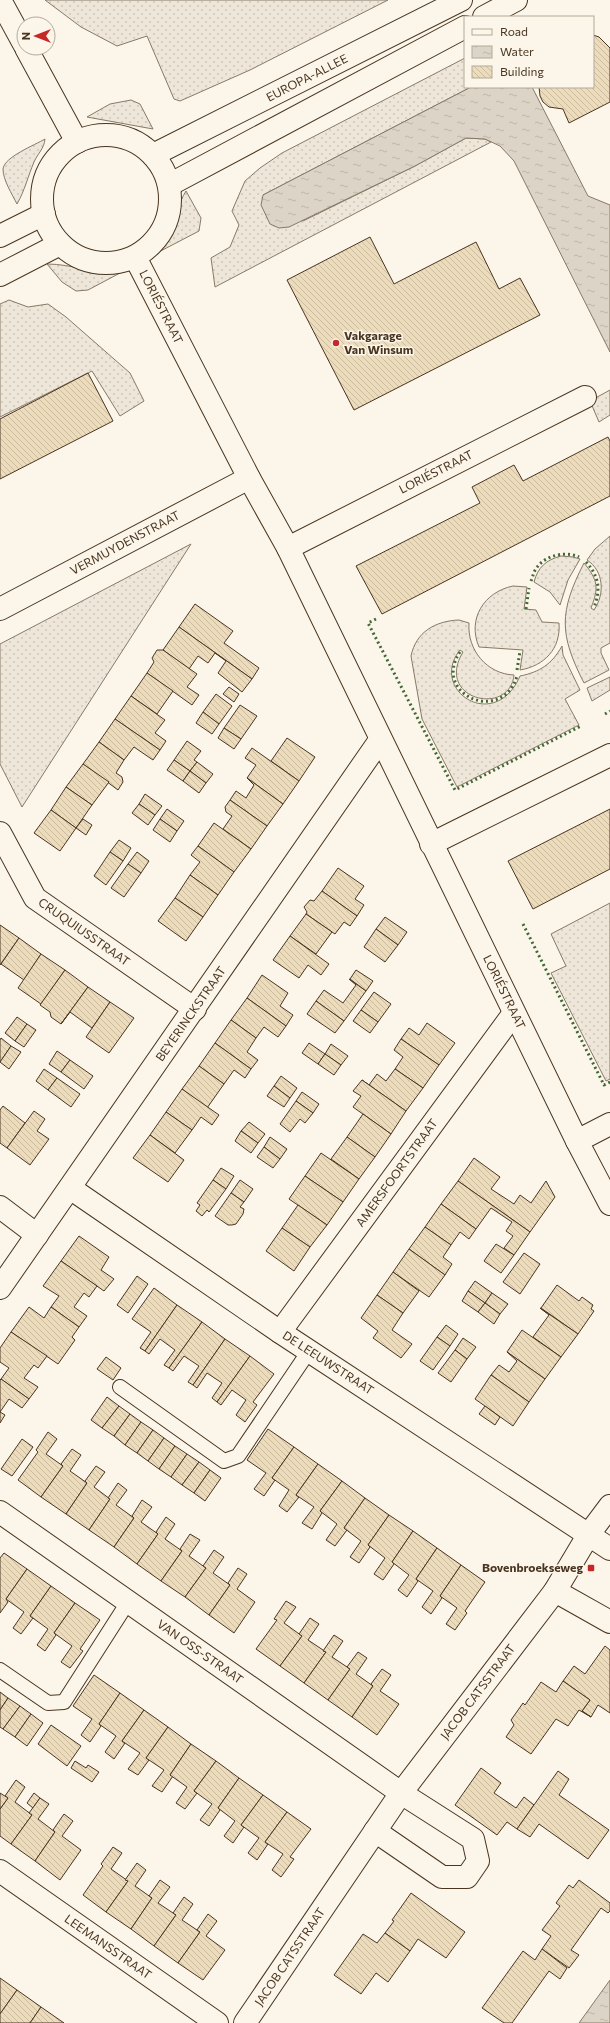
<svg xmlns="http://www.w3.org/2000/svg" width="610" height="2023" font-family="Commissioner,sans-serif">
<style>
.grass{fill:url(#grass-dots);stroke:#887966}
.water{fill:url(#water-ripples);stroke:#887966}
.building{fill:url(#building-back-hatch);stroke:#4a3520}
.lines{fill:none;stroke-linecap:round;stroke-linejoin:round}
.lane-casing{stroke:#4a3520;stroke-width:16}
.street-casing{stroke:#4a3520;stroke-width:24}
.secondary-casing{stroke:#4a3520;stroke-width:24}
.lane{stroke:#fbf6e9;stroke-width:14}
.street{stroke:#fbf6e9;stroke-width:22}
.secondary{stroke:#fbf6e9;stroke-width:22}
.hedge{stroke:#436837;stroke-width:3;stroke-dasharray:2 3;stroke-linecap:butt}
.poi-dot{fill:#c62828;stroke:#fbf6e9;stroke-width:1.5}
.labels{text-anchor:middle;stroke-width:3;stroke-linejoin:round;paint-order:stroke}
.street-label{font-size:12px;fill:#4a3520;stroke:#fbf6e9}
.poi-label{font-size:12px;font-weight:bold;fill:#4a3520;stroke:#fbf6e9;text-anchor:start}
</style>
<defs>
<pattern id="grass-dots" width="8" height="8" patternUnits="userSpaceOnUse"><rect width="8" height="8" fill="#ede6d9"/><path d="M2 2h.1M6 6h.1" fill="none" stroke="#cdc6ba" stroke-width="1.8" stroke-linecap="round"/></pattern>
<pattern id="water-ripples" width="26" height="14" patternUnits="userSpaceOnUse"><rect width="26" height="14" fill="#dcd4c6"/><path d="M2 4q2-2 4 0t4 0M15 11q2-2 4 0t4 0" fill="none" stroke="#beb7aa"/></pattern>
<pattern id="building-back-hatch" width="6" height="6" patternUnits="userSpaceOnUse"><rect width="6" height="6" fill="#ecdcbc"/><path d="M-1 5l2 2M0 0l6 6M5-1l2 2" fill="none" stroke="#ccbda1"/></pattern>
</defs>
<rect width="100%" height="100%" fill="#fbf6e9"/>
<g class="grass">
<polygon points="45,0 388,0 250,70 180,101 174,99 147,36 117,46 81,27"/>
<polygon points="465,58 465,87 471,87 263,195 303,221 415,166 466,138 485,139 491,142 215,287 211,258 230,247 239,225 232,211 245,181 260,168 282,153"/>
<polygon points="131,100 140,104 153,129 87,117 110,104"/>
<path d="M45,139C44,149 38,153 34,162C28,176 25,190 17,204C12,194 3,180 3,169C4,157 35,145 45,139Z"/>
<path d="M186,191L201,218L199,231L153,255C162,245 170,234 175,220C180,208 178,204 186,191Z"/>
<path d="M47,264C72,264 95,274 120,273L88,290L76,291L62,282Z"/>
<polygon points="9,300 28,307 48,304 66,317 130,373 144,401 120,416 92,371 0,417 0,304"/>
<polygon points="610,390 610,415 599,422 590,401"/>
<path d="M610,536V643L601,648V653L609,670L584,683C559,634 559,612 584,563C598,580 599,588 591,608L594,610C605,594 604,571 587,560L595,549Z"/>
<polygon points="191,544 22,807 0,764 0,644"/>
<path d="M561,556L573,557L580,559L568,580L560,605L550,592L534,582C538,567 546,560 561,556Z"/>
<path d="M513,586L527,587L524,609L536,610L542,622L559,623C561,649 544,666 520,670L523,650L479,647C467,619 484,592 513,586Z"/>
<path d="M459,620L469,623C467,650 487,674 514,675C510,717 434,700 463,652L460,650C428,690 495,734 520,676C540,672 552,664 562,646L563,655L580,690L565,699L579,725L457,787L422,719L411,656C416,632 435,621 459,620Z"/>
<polygon points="610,677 610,690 592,701 587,688"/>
<polygon points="610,903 610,1079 606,1081 551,973 566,966 551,934"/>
</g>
<g class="water">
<polygon points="471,87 532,87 588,196 610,205 610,352 514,161 500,146 485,139 466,138 415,166 289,227 279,228 270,224 261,205 263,195"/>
<polygon points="610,1980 610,2023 579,2023"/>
</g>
<g class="building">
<polygon points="593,35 599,37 610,48 610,102 569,123 563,109 549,107 543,102 540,96 539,87 593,87"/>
<polygon points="370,237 394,284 476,242 499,289 520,278 540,315 354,410 287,280"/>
<polygon points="88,373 113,421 0,479 0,419"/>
<polygon points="608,437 610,441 610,496 382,614 356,566 480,503 472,487 514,465 523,481"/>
<polygon points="195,604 233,631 224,643 259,668 252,679 179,627"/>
<polygon points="179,627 252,679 242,692 218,673 226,661 215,653 208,663 198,656 189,669 163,650"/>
<polygon points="157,650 163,650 197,674 187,687 199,695 192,705 147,673 154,662 152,658"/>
<polygon points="147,673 173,691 157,714 131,696"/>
<polygon points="229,687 239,694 234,702 223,694"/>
<polygon points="216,694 232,706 219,724 203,712"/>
<polygon points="131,696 165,720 155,733 166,741 160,750 115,719"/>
<polygon points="240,705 257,716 241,739 224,728"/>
<polygon points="203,712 219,724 212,734 196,723"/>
<polygon points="115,719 160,750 153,760 134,747 124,760 99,742"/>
<polygon points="224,728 241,739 234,749 218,738"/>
<polygon points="287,738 315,757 299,781 271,761"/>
<polygon points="187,741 201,751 194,760 197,762 190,771 174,760"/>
<polygon points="99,742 124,760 116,773 122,777 123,782 118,790 83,764"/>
<polygon points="252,748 299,781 283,804 247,778 256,765 245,758"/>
<polygon points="174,760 190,771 183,781 167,770"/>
<polygon points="197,762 213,774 206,783 190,771"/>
<polygon points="83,764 109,782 92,805 66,787"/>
<polygon points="190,771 206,783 199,793 183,781"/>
<polygon points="247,778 283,804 267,826 230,800 236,791 246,798 254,785"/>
<polygon points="66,787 92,805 76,828 51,810"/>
<polygon points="145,794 162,806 155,815 139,804"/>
<polygon points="230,800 267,826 251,849 223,829 232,816 226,812 225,807"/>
<polygon points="139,804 155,815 148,825 132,813"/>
<polygon points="167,809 184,821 177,831 160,819"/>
<polygon points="610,809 610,869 533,909 508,861"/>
<polygon points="51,810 76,828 60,851 34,833"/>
<polygon points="83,819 92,825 86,835 76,828"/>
<polygon points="160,819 177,831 170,842 153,830"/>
<polygon points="214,823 251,849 234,872 198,846"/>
<polygon points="119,840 131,848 123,861 110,852"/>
<polygon points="198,846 234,872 218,895 190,875 200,862 191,855"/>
<polygon points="110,852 123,861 106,885 94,876"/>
<polygon points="137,852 149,861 141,873 128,864"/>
<polygon points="128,864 141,873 124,897 111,888"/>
<polygon points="338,868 364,886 355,899 364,905 357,916 322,891"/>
<polygon points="190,875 218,895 203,917 175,898"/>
<polygon points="322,891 357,916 350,926 344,922 335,934 306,914 307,912 304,907 310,900 314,901"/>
<polygon points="175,898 203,917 186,941 158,921"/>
<polygon points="306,914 332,932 316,954 290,936"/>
<polygon points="385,917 407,932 398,945 376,929"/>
<polygon points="0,925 19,938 0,965"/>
<polygon points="376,929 398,945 385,962 364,947"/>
<polygon points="290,936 329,964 321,975 308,965 299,978 273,960"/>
<polygon points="19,938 41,954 24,980 1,964"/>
<polygon points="41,954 65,970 41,1004 18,988"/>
<polygon points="65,970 88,987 61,1024 51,1017 50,1012 40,1005"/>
<polygon points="356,970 373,981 366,991 350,979"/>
<polygon points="262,975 288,993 280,1006 293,1015 286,1026 247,998"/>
<polygon points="349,979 366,991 344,1021 316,1001 324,990 343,1003 356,985"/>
<polygon points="88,987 110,1002 92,1028 70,1012 61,1024"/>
<polygon points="374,992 391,1004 378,1022 361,1010"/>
<polygon points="247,998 286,1026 278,1037 264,1027 256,1038 231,1020"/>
<polygon points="316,1001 344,1021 335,1033 307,1014"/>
<polygon points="110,1002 134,1018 109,1053 86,1037"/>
<polygon points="361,1010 378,1022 370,1033 353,1021"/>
<polygon points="17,1017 27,1024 15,1041 5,1033"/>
<polygon points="231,1020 256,1038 247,1052 258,1060 251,1069 215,1043"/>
<polygon points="427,1023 455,1043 439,1065 401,1039 409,1028 419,1035"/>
<polygon points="27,1024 36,1030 24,1047 15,1041"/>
<polygon points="1,1038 11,1046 0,1062 0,1040"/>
<polygon points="401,1039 439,1065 423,1088 395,1069 403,1057 394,1050"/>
<polygon points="215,1043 251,1069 245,1078 234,1070 224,1084 199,1066"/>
<polygon points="309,1043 325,1054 318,1064 302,1053"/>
<polygon points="331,1044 348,1056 341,1065 325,1054"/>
<polygon points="11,1046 21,1052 9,1069 0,1062"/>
<polygon points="57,1051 70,1060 61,1072 49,1064"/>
<polygon points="325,1054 341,1065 334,1075 318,1064"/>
<polygon points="70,1060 93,1076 84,1089 61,1072"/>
<polygon points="199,1066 224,1084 207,1108 182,1089"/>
<polygon points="44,1069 57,1078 48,1090 36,1081"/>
<polygon points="395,1069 423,1088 406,1111 362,1080 369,1085 377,1074 386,1081"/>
<polygon points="281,1076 297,1088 290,1098 274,1086"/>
<polygon points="57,1078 80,1094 71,1107 48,1090"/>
<polygon points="362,1080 406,1111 391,1134 353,1107 361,1096 353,1091"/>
<polygon points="274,1086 290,1098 284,1107 267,1096"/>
<polygon points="182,1089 219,1115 212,1125 201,1117 192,1130 166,1112"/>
<polygon points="302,1092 319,1104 313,1113 296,1101"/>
<polygon points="296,1101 313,1113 305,1123 300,1119 290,1132 280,1124"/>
<polygon points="3,1106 25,1123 7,1148 0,1143 0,1110"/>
<polygon points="34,1111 45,1119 37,1131 49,1139 30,1165 7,1148"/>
<polygon points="166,1112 192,1130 175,1153 150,1135"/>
<polygon points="363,1114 391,1134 375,1157 347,1137"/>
<polygon points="249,1122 265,1134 258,1143 241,1131"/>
<polygon points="241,1131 258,1143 251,1153 235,1141"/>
<polygon points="150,1135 184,1160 168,1182 133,1158"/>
<polygon points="270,1137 287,1149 280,1159 264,1147"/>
<polygon points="347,1137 375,1157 359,1179 331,1159"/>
<polygon points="264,1147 280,1159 273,1168 257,1157"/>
<polygon points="321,1153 359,1179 343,1202 305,1176"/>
<polygon points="474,1158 500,1177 491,1189 514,1204 520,1195 531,1203 546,1181 555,1197 530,1232 458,1181"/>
<polygon points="221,1168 234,1176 226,1189 213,1180"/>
<polygon points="305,1176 343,1202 327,1225 289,1199"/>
<polygon points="213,1180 226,1189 209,1212 207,1210 202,1216 196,1211 200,1205 197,1203"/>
<polygon points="240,1180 253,1189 244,1202 231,1193"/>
<polygon points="458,1181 530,1232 514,1255 504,1248 513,1236 506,1231 512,1222 491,1208 476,1229 441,1204"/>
<polygon points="231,1193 244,1202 240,1207 244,1209 243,1214 236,1224 232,1225 228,1225 215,1216"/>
<polygon points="441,1204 476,1229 469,1239 460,1232 451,1245 425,1227"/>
<polygon points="298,1205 327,1225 310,1247 282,1228"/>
<polygon points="425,1227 451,1245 443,1257 452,1264 445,1275 409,1249"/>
<polygon points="282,1228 310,1247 294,1271 266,1251"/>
<polygon points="79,1236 109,1257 101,1270 114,1279 104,1291 61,1261"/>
<polygon points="496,1244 514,1255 501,1273 484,1261"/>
<polygon points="409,1249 445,1275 429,1297 393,1272"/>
<polygon points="524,1253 540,1264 520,1294 503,1282"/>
<polygon points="61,1261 97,1286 89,1297 84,1293 74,1307 87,1316 79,1327 51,1307 59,1296 43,1286"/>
<polygon points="393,1272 419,1291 403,1313 377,1295"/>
<polygon points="137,1276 148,1284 128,1313 117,1305"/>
<polygon points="475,1281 492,1293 485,1303 468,1291"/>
<polygon points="557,1285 579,1301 582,1297 593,1305 591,1309 594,1311 578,1334 541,1308"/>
<polygon points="154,1288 177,1305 145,1351 140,1348 151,1332 132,1319"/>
<polygon points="468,1291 485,1303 478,1312 462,1301"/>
<polygon points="492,1293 508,1304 500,1314 485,1303"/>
<polygon points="377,1295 403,1313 392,1330 412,1344 401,1358 373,1338 378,1331 361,1318"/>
<polygon points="485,1303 500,1314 494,1324 478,1312"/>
<polygon points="177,1305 202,1322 169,1368 164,1365 175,1350 160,1339 149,1354 145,1351"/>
<polygon points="29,1307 44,1318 51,1307 79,1327 72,1337 75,1340 58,1364 11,1332"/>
<polygon points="540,1308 578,1334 561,1357 533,1337 549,1315"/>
<polygon points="202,1322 225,1339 193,1385 188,1382 199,1366 184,1356 173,1371 169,1368"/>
<polygon points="446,1325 458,1334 450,1346 437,1337"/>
<polygon points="522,1330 561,1357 545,1379 507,1352"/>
<polygon points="11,1332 47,1356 38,1368 34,1365 24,1378 38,1387 29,1399 1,1379 9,1368 0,1362 0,1348"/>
<polygon points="437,1337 450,1346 433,1370 420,1361"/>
<polygon points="463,1338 476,1347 467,1359 455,1350"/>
<polygon points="225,1339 250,1356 217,1402 212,1398 222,1383 207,1373 197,1388 193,1385"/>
<polygon points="455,1350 467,1359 451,1382 438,1373"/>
<polygon points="507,1352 545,1379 529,1402 491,1375 499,1365 509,1372 517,1361"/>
<polygon points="250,1356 274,1374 253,1402 257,1405 245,1422 236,1415 246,1400 232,1390 221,1405 217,1402"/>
<polygon points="106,1357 121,1368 113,1380 97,1369"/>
<polygon points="491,1375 529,1402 513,1426 475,1399"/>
<polygon points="1,1379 29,1399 22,1408 9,1399 0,1412 5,1415 0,1423 0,1380"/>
<polygon points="107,1397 119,1406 102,1428 91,1420"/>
<polygon points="119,1406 130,1414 114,1436 102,1428"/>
<polygon points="485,1406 500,1417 495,1425 479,1414"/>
<polygon points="130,1414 141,1422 125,1445 114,1436"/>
<polygon points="141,1422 153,1430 137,1453 125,1445"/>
<polygon points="268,1429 294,1447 272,1478 275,1480 264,1496 254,1489 266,1473 247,1460"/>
<polygon points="153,1430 164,1438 148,1461 137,1453"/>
<polygon points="48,1432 57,1439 46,1454 63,1466 41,1497 18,1480 38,1452 36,1450"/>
<polygon points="164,1438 175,1446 159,1469 148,1461"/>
<polygon points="22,1439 33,1447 12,1476 1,1469"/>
<polygon points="175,1446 187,1454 171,1477 159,1469"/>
<polygon points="294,1447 318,1464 296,1495 299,1497 287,1512 279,1506 289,1490 272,1478"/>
<polygon points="72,1449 81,1455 70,1471 87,1483 66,1514 41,1497 63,1466 61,1464"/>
<polygon points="187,1454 199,1462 182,1485 171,1477"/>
<polygon points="199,1462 210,1470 194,1493 182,1485"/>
<polygon points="318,1464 342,1481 320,1511 322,1513 312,1529 302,1523 314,1507 296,1495"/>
<polygon points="96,1466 105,1472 94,1487 110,1499 89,1530 66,1514 87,1483 85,1481"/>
<polygon points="210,1470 221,1478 205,1501 194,1493"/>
<polygon points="342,1481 365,1498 344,1528 347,1530 335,1546 326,1540 337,1524 320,1511"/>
<polygon points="118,1483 127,1490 116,1505 134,1518 114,1547 89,1530 110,1499 108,1498"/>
<polygon points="365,1498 389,1515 368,1545 370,1547 359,1563 350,1557 361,1541 344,1528"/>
<polygon points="142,1500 152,1507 141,1522 158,1534 137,1564 114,1547 134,1518 132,1516"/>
<polygon points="389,1515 413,1531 392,1562 394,1564 383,1580 374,1574 385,1558 368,1545"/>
<polygon points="166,1517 175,1524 165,1539 182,1551 161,1581 137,1564 158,1534 156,1532"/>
<polygon points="413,1531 437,1548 416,1579 418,1581 407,1597 398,1590 409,1575 392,1562"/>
<polygon points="190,1534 200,1540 189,1556 206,1568 185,1597 161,1581 182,1551 180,1549"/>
<polygon points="437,1548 461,1565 440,1596 442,1598 431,1614 422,1607 433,1591 416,1579"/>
<polygon points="214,1550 224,1557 213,1573 230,1585 209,1615 185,1597 206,1568 203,1566"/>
<polygon points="4,1553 27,1569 6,1599 8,1602 0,1613 0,1558"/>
<polygon points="461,1565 485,1582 465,1611 467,1613 455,1630 446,1624 457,1608 440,1596"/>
<polygon points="238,1568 247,1574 237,1589 255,1602 234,1633 209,1615 230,1585 228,1583"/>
<polygon points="27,1569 51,1586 30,1616 33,1618 21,1634 13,1628 24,1612 6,1599"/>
<polygon points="51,1586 75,1603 54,1633 56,1635 45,1651 37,1645 48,1629 30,1616"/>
<polygon points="286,1601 296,1607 284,1623 302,1636 280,1666 256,1649 277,1620 274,1619"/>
<polygon points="75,1603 100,1620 80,1649 83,1651 70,1668 61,1662 72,1646 54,1633"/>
<polygon points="310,1618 319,1624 308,1640 326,1652 304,1683 280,1666 302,1636 299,1634"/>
<polygon points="334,1635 343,1641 332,1657 350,1669 328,1700 304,1683 326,1652 323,1651"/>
<polygon points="605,1646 610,1650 610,1713 598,1705 591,1717 582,1711 590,1700 563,1681 574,1666 585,1674"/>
<polygon points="358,1652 367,1658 356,1674 373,1686 352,1717 328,1700 350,1669 347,1667"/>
<polygon points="382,1669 391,1675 380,1691 399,1704 377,1735 352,1717 373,1686 371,1684"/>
<polygon points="94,1675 120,1693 99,1724 101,1726 90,1742 81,1735 92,1719 73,1706"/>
<polygon points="563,1681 590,1700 582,1711 591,1717 579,1710 568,1726 556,1719 531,1754 506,1737 514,1725 511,1720 523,1703 525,1705 541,1682 556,1692"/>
<polygon points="0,1692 8,1698 0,1710"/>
<polygon points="120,1693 144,1710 122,1741 125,1743 114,1759 105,1752 116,1736 99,1724"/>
<polygon points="8,1698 20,1706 3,1729 0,1727 0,1710"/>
<polygon points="20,1706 31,1714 15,1737 3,1729"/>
<polygon points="144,1710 168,1727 146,1758 149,1760 138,1775 128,1769 140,1753 122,1741"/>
<polygon points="31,1714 43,1723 27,1746 15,1737"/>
<polygon points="51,1725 81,1746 67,1766 38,1744"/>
<polygon points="168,1727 191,1744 170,1775 173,1776 162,1792 152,1786 164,1770 146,1758"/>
<polygon points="191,1744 216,1761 194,1791 197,1793 185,1809 176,1803 187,1787 170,1775"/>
<polygon points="75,1761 86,1768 88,1765 99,1772 92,1782 71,1768"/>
<polygon points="216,1761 239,1778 218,1808 220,1810 209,1826 200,1820 212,1804 194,1791"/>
<polygon points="481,1768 501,1783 494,1793 516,1808 524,1797 534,1805 517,1829 507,1822 497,1835 455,1805"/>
<polygon points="558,1771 569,1779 559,1795 609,1830 588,1859 539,1824 530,1837 517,1829"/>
<polygon points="239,1778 263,1795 241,1825 244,1827 233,1843 224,1836 235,1821 218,1808"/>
<polygon points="16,1780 25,1787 15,1802 32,1815 11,1844 0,1836 0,1809 8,1798 5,1796"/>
<polygon points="0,1793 8,1798 0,1809"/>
<polygon points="34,1793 40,1798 33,1808 27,1803"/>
<polygon points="263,1795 287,1812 265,1842 268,1844 257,1860 248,1853 259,1838 241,1825"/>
<polygon points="40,1798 49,1804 38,1819 55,1832 35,1861 11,1844 32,1815 29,1813"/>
<polygon points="287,1812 311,1829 290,1857 294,1859 281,1877 272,1870 283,1854 265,1842"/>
<polygon points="64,1814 73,1821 62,1836 81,1850 60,1880 35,1861 55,1832 53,1830"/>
<polygon points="113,1847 122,1853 111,1869 128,1881 106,1912 83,1895 103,1866 101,1864"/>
<polygon points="137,1863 146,1870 135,1886 152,1898 131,1929 106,1912 128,1881 125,1880"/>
<polygon points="160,1880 170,1887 158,1903 176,1915 154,1946 131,1929 152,1898 149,1896"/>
<polygon points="579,1880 610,1903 610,1911 608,1913 601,1908 571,1950 579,1955 569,1968 542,1949 551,1936 542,1930 560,1906 556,1903 569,1885 573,1888"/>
<polygon points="411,1893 465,1932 446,1958 418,1939 410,1951 385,1933 394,1921 392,1920"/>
<polygon points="184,1897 193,1904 182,1920 200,1932 178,1963 154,1946 176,1915 173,1913"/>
<polygon points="208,1914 217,1921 206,1936 225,1950 203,1980 178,1963 200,1932 197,1930"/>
<polygon points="385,1933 410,1951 388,1982 376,1973 361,1994 334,1975 363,1934 377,1943"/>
<polygon points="542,1949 567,1968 560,1979 549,1971 512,2023 504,2023 482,2008 523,1951 535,1960"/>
<polygon points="0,1978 17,1990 0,2014"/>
<polygon points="17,1990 41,2007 30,2023 0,2023 0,2014"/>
<polygon points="41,2007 64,2023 30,2023"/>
</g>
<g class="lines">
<g class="lane-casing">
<g id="lane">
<polyline points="120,1387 224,1461 238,1456 309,1351"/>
<polyline points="0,1670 48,1703 64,1702 128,1602"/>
</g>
</g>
<g class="street-casing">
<g id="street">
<polyline points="0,0 24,44"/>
<polyline points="26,48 77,142"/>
<polyline points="288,548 585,397"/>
<polyline points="0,609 249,478"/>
<polyline points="0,833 35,898 195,1009"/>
<polyline points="431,844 610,755"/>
<polyline points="577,1141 610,1124"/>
<polyline points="70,1188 280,1332 610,1549"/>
<polyline points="0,1207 37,1235"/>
<polyline points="0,1288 380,740"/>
<polyline points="280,1332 514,1013"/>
<polyline points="0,1512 401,1793 473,1839 478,1861 467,1877 442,1877 375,1831"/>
<polyline points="555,1591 610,1622"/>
<polyline points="0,1871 217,2023"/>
<polyline points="245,2023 401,1793 555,1591 589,1534 610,1506"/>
</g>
</g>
<g class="secondary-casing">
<g id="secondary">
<polyline points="484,17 516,0"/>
<circle cx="106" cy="199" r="64"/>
<polyline points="153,155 461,0"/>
<polyline points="169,185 465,27"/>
<polyline points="0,236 44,214"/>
<polyline points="135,257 249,478 288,548 577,1141 610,1204"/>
<polyline points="0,275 60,244"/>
</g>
</g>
<use href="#lane" class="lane"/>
<use href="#street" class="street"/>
<use href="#secondary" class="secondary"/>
<g class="hedge">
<path d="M586,562C599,576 601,590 594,607"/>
<path d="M531,581C533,576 534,570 538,566C547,555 566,551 579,557"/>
<polyline points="526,609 529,588"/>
<polyline points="376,619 368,623 455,790 581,726"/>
<path d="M460,652C431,695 503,725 517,676"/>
<polyline points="517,670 520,651"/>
<polyline points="605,714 610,711"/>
<polyline points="523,924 604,1085 610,1082"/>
</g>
</g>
<g class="poi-dot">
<circle cx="336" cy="343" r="4"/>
<rect x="587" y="1564" width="8" height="8" rx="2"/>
</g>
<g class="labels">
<g class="street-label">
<text transform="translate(307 78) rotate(-27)" y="4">EUROPA-ALLEE</text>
<text transform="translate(161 307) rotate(63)" y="4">LORIÉSTRAAT</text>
<text transform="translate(436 472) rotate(-27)" y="4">LORIÉSTRAAT</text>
<text transform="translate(125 543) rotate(-28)" y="4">VERMUYDENSTRAAT</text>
<text transform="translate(84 932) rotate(35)" y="4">CRUQUIUSSTRAAT</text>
<text transform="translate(504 992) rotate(64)" y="4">LORIÉSTRAAT</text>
<text transform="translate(191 1014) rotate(-55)" y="4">BEYERINCKSTRAAT</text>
<text transform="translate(397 1173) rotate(-54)" y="4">AMERSFOORTSTRAAT</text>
<text transform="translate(328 1363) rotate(33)" y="4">DE LEEUWSTRAAT</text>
<text transform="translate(200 1652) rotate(35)" y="4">VAN OSS-STRAAT</text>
<text transform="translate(478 1692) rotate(-53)" y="4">JACOB CATSSTRAAT</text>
<text transform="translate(108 1947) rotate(35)" y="4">LEEMANSSTRAAT</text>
<text transform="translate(290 1957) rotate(-56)" y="4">JACOB CATSSTRAAT</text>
</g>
<g class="poi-label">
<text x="344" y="340">Vakgarage<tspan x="344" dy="14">Van Winsum</tspan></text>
<text x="583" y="1572" text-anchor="end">Bovenbroekseweg</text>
</g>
</g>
<rect x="464" y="16" width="130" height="72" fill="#fbf6e9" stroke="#b4a999"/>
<rect x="472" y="29" width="20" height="6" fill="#fbf6e9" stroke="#b4a999"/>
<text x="500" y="36" font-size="12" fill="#4a3520">Road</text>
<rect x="472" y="46" width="20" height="12" fill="url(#water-ripples)" stroke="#b4a999"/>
<text x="500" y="56" font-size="12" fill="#4a3520">Water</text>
<rect x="472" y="66" width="20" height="12" fill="url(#building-back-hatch)" stroke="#b4a999"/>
<text x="500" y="76" font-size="12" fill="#4a3520">Building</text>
<g transform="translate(36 36) rotate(270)"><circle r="19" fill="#fbf6e9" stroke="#b4a999"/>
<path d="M0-3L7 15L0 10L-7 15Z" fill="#c62828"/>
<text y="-6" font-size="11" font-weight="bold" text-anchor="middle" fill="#4a3520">N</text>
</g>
</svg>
